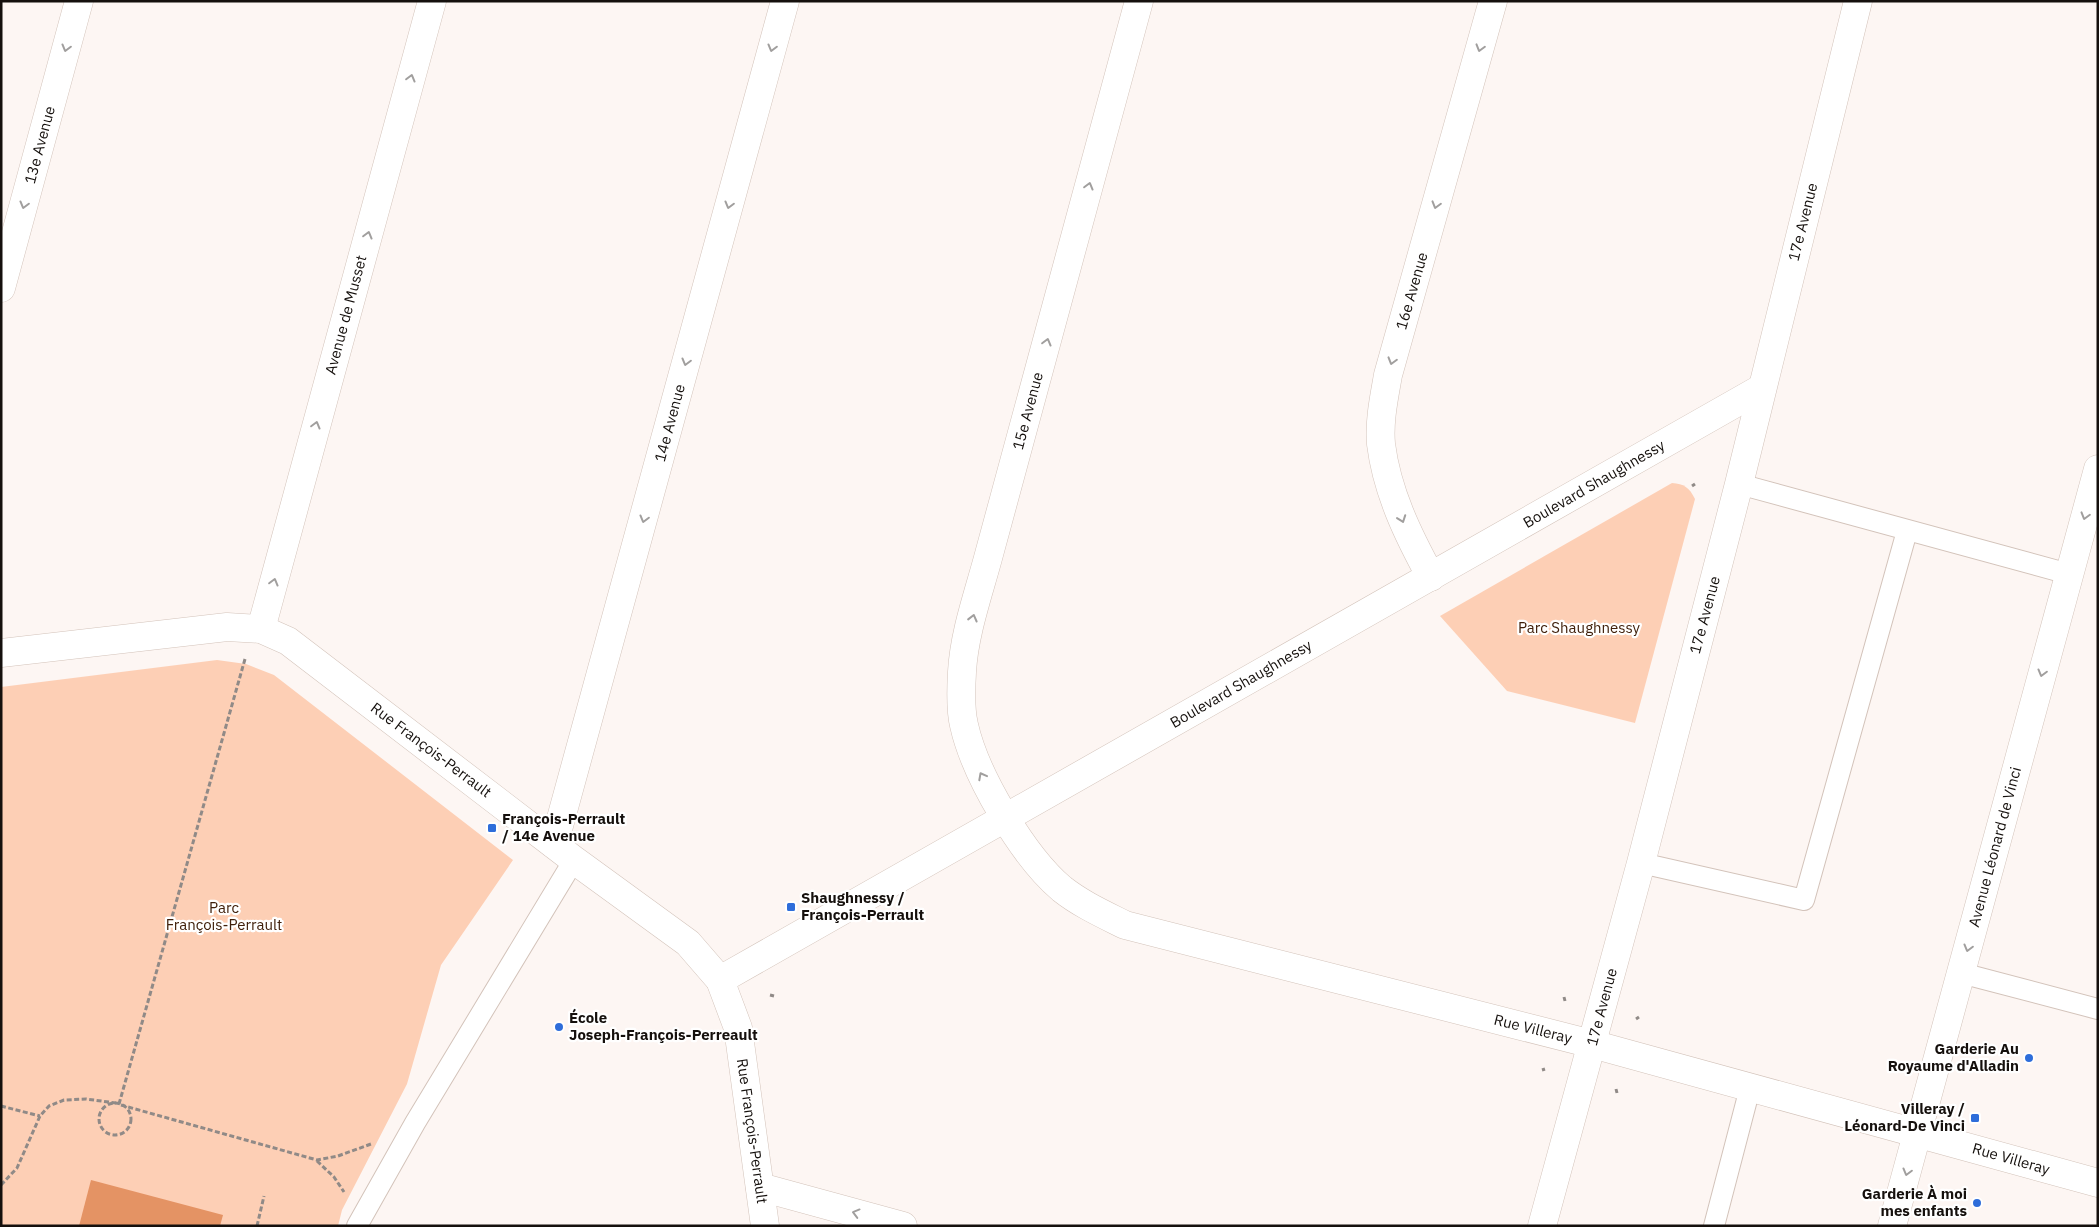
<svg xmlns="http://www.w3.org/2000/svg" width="2099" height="1227" font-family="'IBM Plex Sans',sans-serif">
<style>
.green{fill:#fdcfb5}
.water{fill:#e49364}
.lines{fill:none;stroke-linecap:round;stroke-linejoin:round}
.lane-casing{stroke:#d3c3ba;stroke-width:22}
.street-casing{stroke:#d3c3ba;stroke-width:29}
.path{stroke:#908a87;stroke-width:3;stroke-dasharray:5 2.5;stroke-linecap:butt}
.lane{stroke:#fff;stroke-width:20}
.street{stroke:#fff;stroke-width:28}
.oneway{stroke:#a19f9e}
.poi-dot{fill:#2e6dda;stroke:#fff;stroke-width:2}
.labels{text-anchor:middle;stroke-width:4.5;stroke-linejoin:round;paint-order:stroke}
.street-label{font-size:15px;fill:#15100d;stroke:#fff}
.park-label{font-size:15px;fill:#40200b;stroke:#fff}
.poi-label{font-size:15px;font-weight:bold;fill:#15100d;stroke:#fff;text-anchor:start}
</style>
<rect width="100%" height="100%" fill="#fdf6f3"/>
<g class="green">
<path d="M1672,483C1684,484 1689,487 1695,499L1635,723L1507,691L1440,616Z"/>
<polygon points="217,660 246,664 274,675 513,860 441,965 407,1084 342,1210 338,1226 1,1226 1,687"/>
</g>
<polygon class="water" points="91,1180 223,1215 220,1226 79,1226"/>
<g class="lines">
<g class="lane-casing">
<g id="lane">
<polyline points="1739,484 2069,574"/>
<polyline points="1641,863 1804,900 1907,531"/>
<polyline points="1961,973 2098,1009"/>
<polyline points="357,1226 415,1123 574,860"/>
<polyline points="1714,1226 1750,1088"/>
</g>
</g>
<g class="street-casing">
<g id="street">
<path d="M1139,1L988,558C978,595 964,634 962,672C961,689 960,709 964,725C975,775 1023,856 1062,889C1081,904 1103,914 1125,925L1592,1044L2098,1183"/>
<polyline points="1,288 79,1"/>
<path d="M1431,577C1408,535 1387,492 1381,444C1379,421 1384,398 1388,375L1493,1"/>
<polyline points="261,629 432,1"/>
<polyline points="1,653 227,627 261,629 288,641 574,860 688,943 720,980 738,1028 765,1226"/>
<polyline points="554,844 785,1"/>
<polyline points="720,980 1762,388"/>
<polyline points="760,1187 903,1226"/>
<polyline points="1542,1226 1641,863 1739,484 1858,1"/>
<polyline points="1892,1226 2098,469"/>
</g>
</g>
<g class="path">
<polyline points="1692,486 1695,484"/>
<polyline points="170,923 197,930"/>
<polyline points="770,995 774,996"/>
<polyline points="1564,997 1565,1001"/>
<polyline points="1636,1019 1639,1017"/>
<polyline points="1542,1070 1545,1069"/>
<polyline points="1616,1089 1617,1093"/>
<circle cx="115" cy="1119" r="16"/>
<polyline points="119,1104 245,659"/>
<polyline points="121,1105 317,1160 338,1156 371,1144"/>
<polyline points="1,1106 40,1116"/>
<polyline points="317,1161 334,1177 344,1192"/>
<polyline points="1,1185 17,1168 40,1116 49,1106 64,1100 86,1099 116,1103"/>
<polyline points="257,1226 264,1196"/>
</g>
<use href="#lane" class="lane"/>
<use href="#street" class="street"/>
</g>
<defs><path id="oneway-chevron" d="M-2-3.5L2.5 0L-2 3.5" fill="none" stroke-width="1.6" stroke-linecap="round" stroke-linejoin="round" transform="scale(1.25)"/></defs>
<g class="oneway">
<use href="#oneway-chevron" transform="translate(66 48) rotate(105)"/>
<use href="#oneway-chevron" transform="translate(772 48) rotate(105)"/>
<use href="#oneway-chevron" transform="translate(1480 48) rotate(106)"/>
<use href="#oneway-chevron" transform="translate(411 78) rotate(-75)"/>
<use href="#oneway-chevron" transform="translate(1089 186) rotate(-75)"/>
<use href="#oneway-chevron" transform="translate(24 205) rotate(105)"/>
<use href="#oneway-chevron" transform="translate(729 205) rotate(105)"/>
<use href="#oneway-chevron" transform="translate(1436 205) rotate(106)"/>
<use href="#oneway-chevron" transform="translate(368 235) rotate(-75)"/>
<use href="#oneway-chevron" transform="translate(1047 342) rotate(-75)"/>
<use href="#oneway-chevron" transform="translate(1392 361) rotate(106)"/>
<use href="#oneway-chevron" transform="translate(686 362) rotate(105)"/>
<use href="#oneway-chevron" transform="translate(316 425) rotate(-75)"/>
<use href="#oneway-chevron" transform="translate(2085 516) rotate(106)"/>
<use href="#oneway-chevron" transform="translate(644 519) rotate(105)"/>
<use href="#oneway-chevron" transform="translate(1402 519) rotate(70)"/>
<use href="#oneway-chevron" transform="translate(274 582) rotate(-75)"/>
<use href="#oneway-chevron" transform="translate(973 618) rotate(-76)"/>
<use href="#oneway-chevron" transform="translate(2042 673) rotate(105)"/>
<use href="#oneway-chevron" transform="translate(982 776) rotate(-118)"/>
<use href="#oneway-chevron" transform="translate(1968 948) rotate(105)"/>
<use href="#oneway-chevron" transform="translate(1907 1172) rotate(105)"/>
<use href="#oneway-chevron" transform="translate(856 1213) rotate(-165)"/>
</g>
<g class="poi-dot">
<rect x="487" y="823" width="10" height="10" rx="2.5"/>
<rect x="786" y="902" width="10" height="10" rx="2.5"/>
<circle cx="559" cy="1027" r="5"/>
<circle cx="2029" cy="1058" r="5"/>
<rect x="1970" y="1113" width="10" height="10" rx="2.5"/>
<circle cx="1977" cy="1203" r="5"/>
</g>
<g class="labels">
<g class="street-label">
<text transform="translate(40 145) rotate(-75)" y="5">13e Avenue</text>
<text transform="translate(1803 222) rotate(-76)" y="5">17e Avenue</text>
<text transform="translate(1412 291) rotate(-74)" y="5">16e Avenue</text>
<text transform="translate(346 315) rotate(-75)" y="5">Avenue de Musset</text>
<text transform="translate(1028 411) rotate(-75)" y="5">15e Avenue</text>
<text transform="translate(670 423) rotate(-75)" y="5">14e Avenue</text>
<text transform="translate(1594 484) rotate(-30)" y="5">Boulevard Shaughnessy</text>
<text transform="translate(1705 615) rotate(-75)" y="5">17e Avenue</text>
<text transform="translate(1241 684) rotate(-30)" y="5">Boulevard Shaughnessy</text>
<text transform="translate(431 750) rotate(37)" y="5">Rue François-Perrault</text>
<text transform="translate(1995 847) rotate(-75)" y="5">Avenue Léonard de Vinci</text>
<text transform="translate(1602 1007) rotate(-75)" y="5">17e Avenue</text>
<text transform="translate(1533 1029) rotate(14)" y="5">Rue Villeray</text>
<text transform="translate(752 1131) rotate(82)" y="5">Rue François-Perrault</text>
<text transform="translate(2011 1159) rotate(16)" y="5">Rue Villeray</text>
</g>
<g class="park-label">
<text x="1579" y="633">Parc Shaughnessy</text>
<text x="224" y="913">Parc<tspan x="224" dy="17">François-Perrault</tspan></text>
</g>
<g class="poi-label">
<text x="502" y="824">François-Perrault<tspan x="502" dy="17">/ 14e Avenue</tspan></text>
<text x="801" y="903">Shaughnessy /<tspan x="801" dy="17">François-Perrault</tspan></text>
<text x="569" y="1023">École<tspan x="569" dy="17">Joseph-François-Perreault</tspan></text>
<text x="2019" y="1054" text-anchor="end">Garderie Au<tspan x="2019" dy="17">Royaume d'Alladin</tspan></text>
<text x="1965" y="1114" text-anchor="end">Villeray /<tspan x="1965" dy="17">Léonard-De Vinci</tspan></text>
<text x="1967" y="1199" text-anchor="end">Garderie À moi<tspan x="1967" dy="17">mes enfants</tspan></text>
</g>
</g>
<rect width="2099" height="1227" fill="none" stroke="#15100d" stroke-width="5"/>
</svg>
